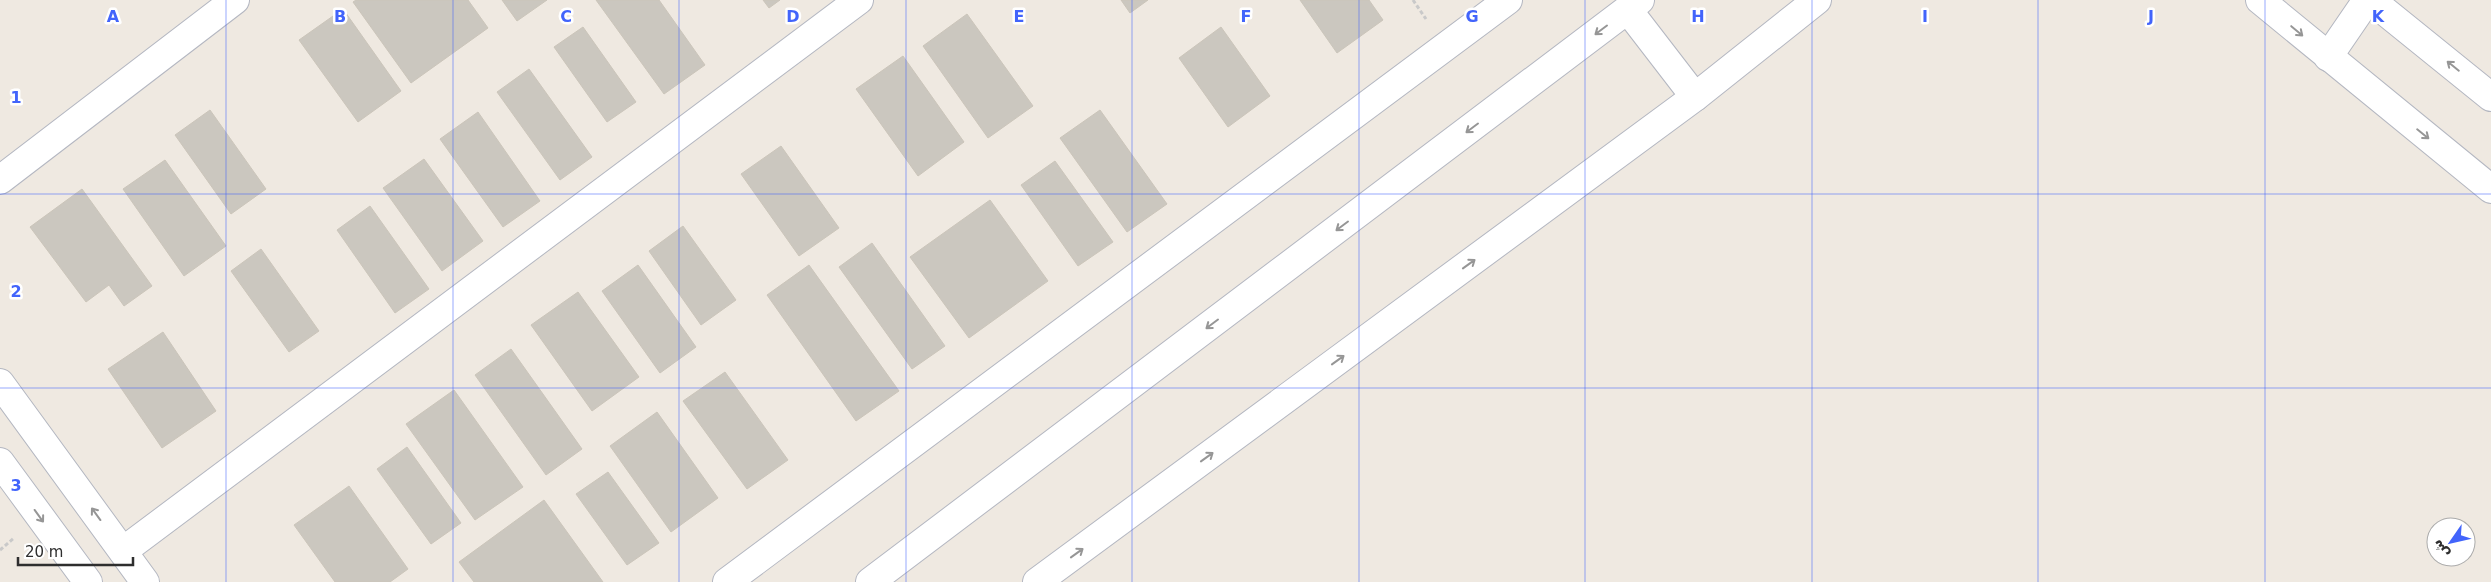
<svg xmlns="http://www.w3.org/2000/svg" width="2491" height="582" font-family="'DejaVu Sans','Noto Sans Arabic',sans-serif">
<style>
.building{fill:#cbc7bf;stroke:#cbc5ba}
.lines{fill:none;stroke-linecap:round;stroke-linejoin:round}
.minor-casing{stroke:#b4b7c1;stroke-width:30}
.tertiary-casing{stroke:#b4b7c1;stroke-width:30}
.path{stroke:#c9c9c9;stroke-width:3;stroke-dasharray:4 2.5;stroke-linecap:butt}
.minor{stroke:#fff;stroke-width:28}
.tertiary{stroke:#fff;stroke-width:28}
.oneway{stroke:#969696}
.grid{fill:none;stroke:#4264fb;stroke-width:1;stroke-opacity:0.55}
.grid-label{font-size:16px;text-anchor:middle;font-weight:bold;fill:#4264fb;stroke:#fff;stroke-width:5;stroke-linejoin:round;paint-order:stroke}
</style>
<rect width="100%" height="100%" fill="#efe9e1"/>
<g class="building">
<polygon points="356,0 468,0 488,28 411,83 353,2"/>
<polygon points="502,0 547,0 517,21"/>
<polygon points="596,0 659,0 705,65 664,94"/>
<polygon points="763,0 780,0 769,8"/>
<polygon points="1121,0 1148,0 1130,13"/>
<polygon points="1300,0 1369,0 1383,20 1337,53"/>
<polygon points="343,9 401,91 358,122 299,40"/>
<polygon points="967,14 1033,106 988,138 923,46"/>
<polygon points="583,27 636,102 607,122 554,47"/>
<polygon points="1221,27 1270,96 1228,127 1179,58"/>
<polygon points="903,56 964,142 918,176 856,89"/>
<polygon points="529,69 592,157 560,180 497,92"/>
<polygon points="210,110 266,189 231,214 175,135"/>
<polygon points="1100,110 1167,204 1127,232 1060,138"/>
<polygon points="478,112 540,201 503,227 440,139"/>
<polygon points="781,146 839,228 799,256 741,174"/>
<polygon points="424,159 483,241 442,271 383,188"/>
<polygon points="165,160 226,246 184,276 123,189"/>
<polygon points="1055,161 1113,242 1078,266 1021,185"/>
<polygon points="82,189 152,286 124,306 109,285 86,302 30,227"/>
<polygon points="990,200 1048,281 969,338 910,257"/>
<polygon points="370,206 429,289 395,313 337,230"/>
<polygon points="683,226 736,300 701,325 649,251"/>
<polygon points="872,243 945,346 912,369 839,267"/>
<polygon points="261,249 319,331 289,352 231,271"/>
<polygon points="638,265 696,347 660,373 602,291"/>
<polygon points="809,265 899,391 856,421 767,295"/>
<polygon points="578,292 639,377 592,411 531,325"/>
<polygon points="163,332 216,411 162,448 108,369"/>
<polygon points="511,349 582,449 546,475 475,375"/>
<polygon points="725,372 788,460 747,489 683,401"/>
<polygon points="454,390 523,487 475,520 406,424"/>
<polygon points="657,412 718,498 671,532 610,446"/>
<polygon points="407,447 461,523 431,544 377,469"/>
<polygon points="608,472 659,543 627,565 576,494"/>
<polygon points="349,486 408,569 390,582 335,582 294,525"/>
<polygon points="544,500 603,582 474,582 459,562"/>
</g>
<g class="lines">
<g class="minor-casing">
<g id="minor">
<polyline points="1628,10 1695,97"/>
<polyline points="0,180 235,0"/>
<polyline points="0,383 145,582"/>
<polyline points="0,462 88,582"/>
<polyline points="123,551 859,0"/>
<polyline points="727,582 1508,0"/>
<polyline points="870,582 1640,0"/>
<polyline points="1037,582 1695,97 1817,0"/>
</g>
</g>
<g class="tertiary-casing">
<g id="tertiary">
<polyline points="2260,0 2491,189"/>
<polyline points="2371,0 2491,97"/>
<polyline points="2328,57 2367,0"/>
</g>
</g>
<g class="path">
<polyline points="1413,0 1426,19"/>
<polyline points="0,550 14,538"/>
</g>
<use href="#minor" class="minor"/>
<use href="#tertiary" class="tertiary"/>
</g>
<defs><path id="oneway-shaft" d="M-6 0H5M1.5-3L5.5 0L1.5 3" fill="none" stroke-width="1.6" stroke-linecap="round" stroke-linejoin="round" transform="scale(1.25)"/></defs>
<g class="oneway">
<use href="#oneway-shaft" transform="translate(1601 30) rotate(143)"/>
<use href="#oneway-shaft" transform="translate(2297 31) rotate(40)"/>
<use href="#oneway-shaft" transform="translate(2453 66) rotate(-141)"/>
<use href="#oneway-shaft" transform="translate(1472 128) rotate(143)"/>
<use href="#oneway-shaft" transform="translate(2423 134) rotate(39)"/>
<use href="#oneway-shaft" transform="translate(1342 226) rotate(143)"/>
<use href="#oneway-shaft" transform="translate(1469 264) rotate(-36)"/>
<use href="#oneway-shaft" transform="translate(1212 324) rotate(143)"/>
<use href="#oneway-shaft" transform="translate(1338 360) rotate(-36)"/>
<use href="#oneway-shaft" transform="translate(1207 457) rotate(-36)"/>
<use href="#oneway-shaft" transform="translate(96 514) rotate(-126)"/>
<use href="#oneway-shaft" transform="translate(39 516) rotate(54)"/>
<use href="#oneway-shaft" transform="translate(1077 553) rotate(-36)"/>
</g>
<path class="grid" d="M226,0V582M453,0V582M679,0V582M906,0V582M1132,0V582M1359,0V582M1585,0V582M1812,0V582M2038,0V582M2265,0V582M0,194H2491M0,388H2491"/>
<g class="grid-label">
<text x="113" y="22">A</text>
<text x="340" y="22">B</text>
<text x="566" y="22">C</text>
<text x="793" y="22">D</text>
<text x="1019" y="22">E</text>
<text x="1246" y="22">F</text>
<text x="1472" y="22">G</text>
<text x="1698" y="22">H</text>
<text x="1925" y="22">I</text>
<text x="2151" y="22">J</text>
<text x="2378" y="22">K</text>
<text x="16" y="103">1</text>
<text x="16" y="297">2</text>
<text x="16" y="491">3</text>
</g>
<g transform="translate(2451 542) rotate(236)"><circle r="24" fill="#ffffff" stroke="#ababab"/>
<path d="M0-4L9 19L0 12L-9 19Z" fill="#4264fb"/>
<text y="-8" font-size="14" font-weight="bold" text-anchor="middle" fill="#2e2e2e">ش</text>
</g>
<path d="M18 557v8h115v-8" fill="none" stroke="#2e2e2e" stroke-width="2.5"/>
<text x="25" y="557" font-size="15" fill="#2e2e2e" stroke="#ffffff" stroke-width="4" paint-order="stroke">20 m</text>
</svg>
